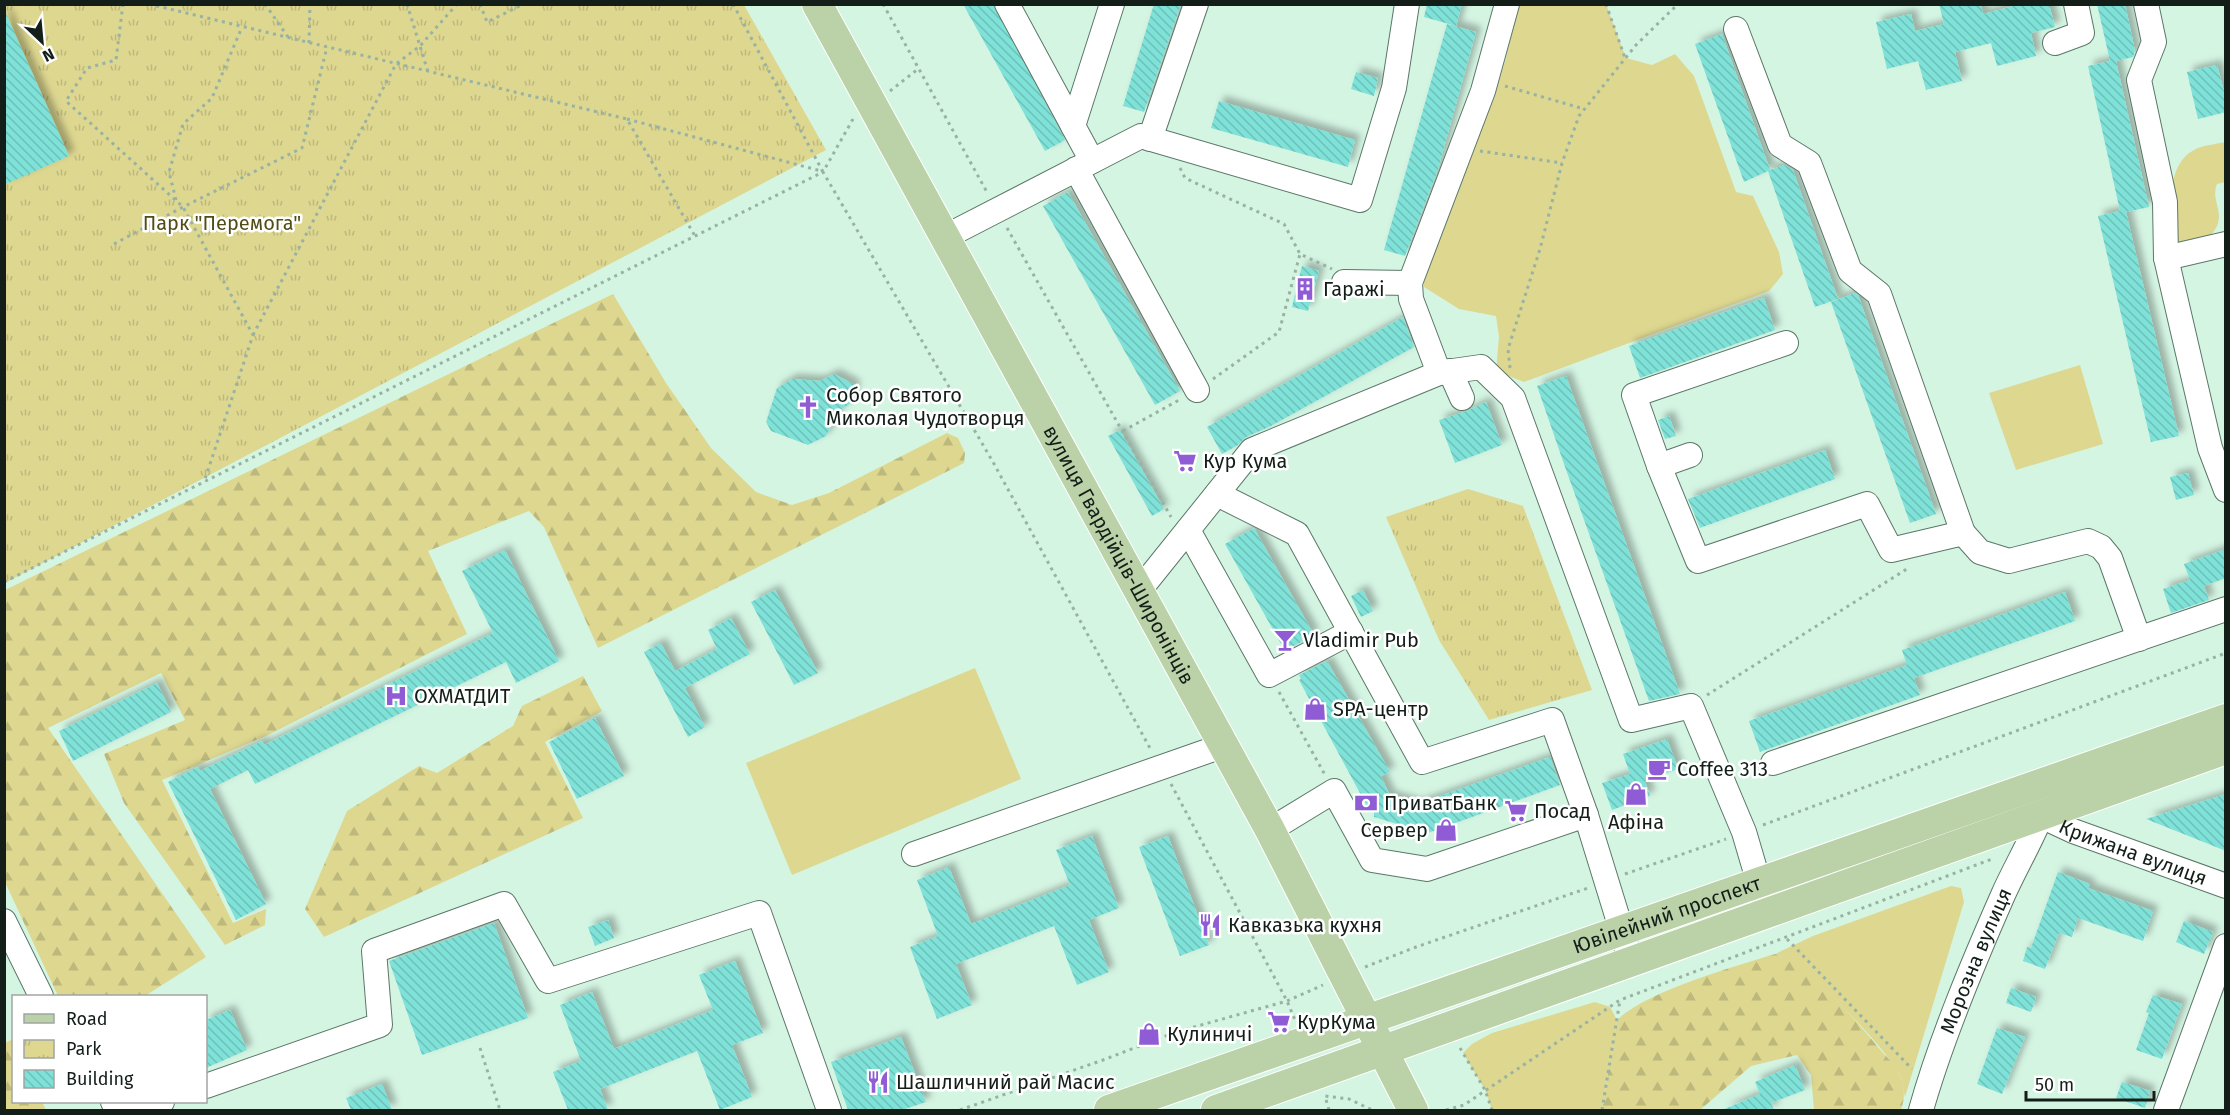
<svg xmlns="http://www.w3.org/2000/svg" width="2230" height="1115" font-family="'Fira Sans',sans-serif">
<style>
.green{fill:#ddd790}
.forest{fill:url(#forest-firs)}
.park{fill:url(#park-tufts)}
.building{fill:url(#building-back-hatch);filter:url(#shadow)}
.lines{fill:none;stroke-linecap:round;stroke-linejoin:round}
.minor-casing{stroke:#5b7768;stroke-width:26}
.major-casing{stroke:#fff;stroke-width:32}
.path{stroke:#98b2a3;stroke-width:3;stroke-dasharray:3 4.5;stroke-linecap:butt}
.minor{stroke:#fff;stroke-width:24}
.major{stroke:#bbd1a8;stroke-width:30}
.labels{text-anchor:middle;stroke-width:5;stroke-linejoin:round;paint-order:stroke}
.park-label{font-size:20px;fill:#524d16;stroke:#fff}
.poi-label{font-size:20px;fill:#131e18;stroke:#fff;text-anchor:start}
.street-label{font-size:20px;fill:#131e18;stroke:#fff}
</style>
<defs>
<pattern id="forest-firs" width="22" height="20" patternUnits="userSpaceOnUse" patternTransform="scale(1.5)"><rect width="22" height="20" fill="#ddd790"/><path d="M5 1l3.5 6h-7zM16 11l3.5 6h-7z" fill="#bdb87b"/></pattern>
<pattern id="park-tufts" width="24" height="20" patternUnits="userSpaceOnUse" patternTransform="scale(1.5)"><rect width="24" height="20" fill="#ddd790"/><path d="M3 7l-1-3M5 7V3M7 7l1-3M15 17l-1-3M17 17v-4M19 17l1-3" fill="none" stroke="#bdb87b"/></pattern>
<pattern id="building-back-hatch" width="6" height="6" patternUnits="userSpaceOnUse" patternTransform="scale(1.5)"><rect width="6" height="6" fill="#7fe2d9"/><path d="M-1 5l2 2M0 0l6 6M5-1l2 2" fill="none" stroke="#6dc1ba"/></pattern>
<filter id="shadow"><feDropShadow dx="5.5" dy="-5.5" stdDeviation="3" flood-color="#0004"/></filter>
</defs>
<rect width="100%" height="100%" fill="#d5f5e3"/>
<g class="green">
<polygon points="1606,4 1626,58 1652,65 1675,54 1694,76 1736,192 1753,196 1779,252 1783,274 1769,291 1524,382 1496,371 1499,337 1496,316 1459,309 1424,287 1423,269 1494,98 1506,58 1518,5"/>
<path d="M2225,142V182L2217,184C2212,197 2219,204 2219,217C2218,239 2191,250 2173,241C2172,211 2163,163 2198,148C2206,145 2217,144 2225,142Z"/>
<polygon points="2080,365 2103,444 2016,470 1989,393"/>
<polygon points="975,668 1021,779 792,875 746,763"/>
<path d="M1951,886L1961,888L1964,902L1905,1097C1903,1089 1903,1078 1898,1071C1878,1041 1808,965 1775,954L1813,936Z"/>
<polygon points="1595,1002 1610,1007 1617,1020 1602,1110 1492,1110 1485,1090 1463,1053 1472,1044 1492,1033"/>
</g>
<g class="forest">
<polygon points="613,294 666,383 711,448 756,492 792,505 829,493 947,433 958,438 965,453 964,463 598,648 544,527 529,511 428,551 467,634 268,735 162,780 233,923 266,909 265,925 225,945 124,803 104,754 185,720 161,673 48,728 206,957 145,996 58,996 5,882 5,590"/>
<polygon points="583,676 602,711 545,742 583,818 324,937 305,909 347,811 419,766 437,773 513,726 522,706"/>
<path d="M1775,954C1812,967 1858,1023 1883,1053C1889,1059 1897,1067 1900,1075C1905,1088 1905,1098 1901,1110H1814L1811,1075L1797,1055L1751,1066L1700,1110H1602L1617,1020C1647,991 1733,967 1775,954Z"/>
<polygon points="13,1039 14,1102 42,1102 46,1110 5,1110 5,1043"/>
</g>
<g class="park">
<polygon points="5,5 744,5 826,150 5,583"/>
<polygon points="1468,489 1523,506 1592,690 1489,720 1439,640 1386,517"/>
</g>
<g class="building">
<polygon points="963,4 993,4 1065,140 1045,151"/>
<polygon points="1154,4 1181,4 1144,112 1123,106"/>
<polygon points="1427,4 1462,4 1456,26 1424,17"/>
<polygon points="1939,4 1981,4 1983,14 2021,4 2049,4 2055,27 2031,33 2036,56 1997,66 1991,43 1955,52 1962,81 1926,90 1918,61 1887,69 1876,22 1911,14 1915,31 1944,24"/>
<polygon points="2097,4 2125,4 2135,51 2133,57 2116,61 2149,207 2126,212 2179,436 2151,442 2098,216 2120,211 2088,66 2110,61"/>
<polygon points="4,9 69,156 4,185"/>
<polygon points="1447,24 1476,32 1438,169 1405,256 1384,250"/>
<polygon points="1722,34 1770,170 1785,165 1793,170 1838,299 1815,307 1768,171 1744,182 1695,44"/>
<polygon points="2217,65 2226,99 2226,112 2198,119 2187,72"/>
<polygon points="1356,72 1378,78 1374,96 1351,89"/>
<polygon points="1219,101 1355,140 1348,167 1211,128"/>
<polygon points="1068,192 1180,391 1155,405 1043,206"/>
<polygon points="1302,266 1319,271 1308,311 1292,307"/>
<polygon points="1855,293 1858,295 1936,514 1910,523 1831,302"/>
<polygon points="1764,298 1775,330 1640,378 1629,346"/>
<polygon points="1403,317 1414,347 1269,427 1246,437 1238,445 1222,454 1207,427"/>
<polygon points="834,374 855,385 851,403 839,411 826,436 808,445 771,431 766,422 777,388 792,379 820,381"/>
<polygon points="1566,376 1680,694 1649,701 1564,464 1537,386"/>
<polygon points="1486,402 1502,445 1455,463 1439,420 1467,411"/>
<polygon points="1669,416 1676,436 1665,439 1658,420"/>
<polygon points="1120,430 1164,509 1152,516 1108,436"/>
<polygon points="1825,450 1835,479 1700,528 1688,499"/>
<polygon points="2188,473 2194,495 2176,500 2170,477"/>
<polygon points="1254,528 1314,635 1285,651 1225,544"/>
<polygon points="2226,549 2226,578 2204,586 2209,600 2171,613 2163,589 2190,580 2184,564"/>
<polygon points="505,550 559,661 516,683 506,662 255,784 248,770 210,789 266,904 236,920 168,782 198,767 200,771 262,741 264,745 493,633 462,571"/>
<polygon points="775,590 818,673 794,685 751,602"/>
<polygon points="1363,590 1373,611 1361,617 1351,596"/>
<polygon points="2065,592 2075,621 1914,678 1920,695 1760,752 1749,721 1907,665 1902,650"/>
<polygon points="731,618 750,654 685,688 705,727 688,737 644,652 661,643 675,671 717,649 708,630"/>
<polygon points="1327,661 1390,772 1381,776 1390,796 1417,804 1550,757 1560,785 1428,833 1424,827 1417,830 1374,817 1374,810 1368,808 1299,680 1301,679 1299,675"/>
<polygon points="157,683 171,712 73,761 59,731"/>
<polygon points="595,718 624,776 577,799 549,742"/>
<polygon points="1667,739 1678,769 1645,781 1650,796 1612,810 1602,783 1630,774 1623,754"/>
<polygon points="2226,794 2226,851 2146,819"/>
<polygon points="1092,836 1119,908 1089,920 1109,972 1077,985 1054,926 956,964 972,1005 937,1019 910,947 938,936 917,880 949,867 971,924 1070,885 1056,850"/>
<polygon points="1168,836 1209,945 1180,956 1139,847"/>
<polygon points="2058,872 2090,884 2088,888 2153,911 2143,941 2078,918 2072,937 2059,933 2045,969 2023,961 2027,947 2031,948"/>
<polygon points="608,920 614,938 595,946 588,927"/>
<polygon points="2184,921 2213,932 2204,954 2176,942"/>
<polygon points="494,923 528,1018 422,1055 389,961"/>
<polygon points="735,961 763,1033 732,1045 752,1097 720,1110 697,1051 600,1089 608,1110 568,1110 553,1072 581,1061 560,1005 592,992 614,1049 713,1010 699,975"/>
<polygon points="2011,988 2036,997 2031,1012 2006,1003"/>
<polygon points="2153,995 2182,1004 2162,1059 2136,1050 2149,1013 2146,1012"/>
<polygon points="230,1010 247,1050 206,1068 206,1020"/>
<polygon points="1997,1028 2025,1037 2002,1094 1977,1084"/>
<polygon points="901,1037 926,1102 902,1110 848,1110 831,1062"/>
<polygon points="1795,1065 1805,1090 1771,1103 1774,1110 1722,1110 1760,1094 1755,1082"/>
<polygon points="2122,1082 2150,1091 2145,1108 2116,1098"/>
<polygon points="382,1084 392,1110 351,1110 346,1098"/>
</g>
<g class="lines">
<g class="minor-casing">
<g id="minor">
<polyline points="1007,4 1092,161"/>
<polyline points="2146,4 2154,42 2139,80 2165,202 2166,258 2210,448 2226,490"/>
<polyline points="1736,29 1780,145 1809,163 1850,271 1879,294 1963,533"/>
<polyline points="2055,43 2082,33 2076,4"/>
<polyline points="1073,126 1112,4"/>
<polyline points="1150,139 1196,4"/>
<polyline points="1076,169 1197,390"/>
<polyline points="945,237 1141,136 1360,200 1394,88 1407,4"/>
<polyline points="2166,258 2226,244"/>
<polyline points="1344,282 1410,283"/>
<polyline points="1786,343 1634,395 1659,466 1698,561 1867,504 1891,550 1963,533 1980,552 2009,561 2088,541 2101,547 2110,558 2139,639"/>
<polyline points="1450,371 1462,398"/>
<polyline points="1439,373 1481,367 1513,398 1631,720 1691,706 1744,832 1764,900"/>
<polyline points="1659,466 1690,455"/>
<polyline points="1217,494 1297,534 1422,762 1552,720 1586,815"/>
<polyline points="1188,530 1269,675 1351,632"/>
<polyline points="1138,592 1252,450 1439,373 1411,299 1410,283 1483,91 1507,4"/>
<polyline points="1773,763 2226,609"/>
<path id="s1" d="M2041,816L2073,831L2226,886"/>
<polyline points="1270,830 1334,791 1372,860 1427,869 1586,815 1627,948"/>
<polyline points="914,854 1222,746"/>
<polyline points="4,921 41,996"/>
<polyline points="206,1086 380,1025 374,951 504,904 548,981 759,913 829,1110"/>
<polyline points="113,1102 117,1110"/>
<polyline points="136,1110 162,1102"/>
<path id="s2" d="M1921,1110C1941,1039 1973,963 2003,895C2015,868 2030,843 2041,816"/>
<polyline points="2166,1110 2226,946"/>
</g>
</g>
<g class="major-casing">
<g id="major">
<path id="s3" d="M817,4L1270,830L1413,1110"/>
<path id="s4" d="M1109,1110L2226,719"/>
<polyline points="1216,1110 2226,749"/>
</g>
</g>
<g class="path">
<polyline points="123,4 116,60 87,68 66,101 183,207 253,335 204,482"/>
<polyline points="149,4 627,119 695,236"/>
<polyline points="265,4 288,37"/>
<polyline points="407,4 428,72"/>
<polyline points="480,4 487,22 524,4"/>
<polyline points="733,4 823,172"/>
<polyline points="883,4 988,194"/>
<polyline points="1606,4 1625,58"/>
<polyline points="309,43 310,4"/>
<polyline points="1505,86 1584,109"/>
<polyline points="890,91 918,69"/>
<polyline points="627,119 821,171"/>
<polyline points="853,119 823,172 993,462 1151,750"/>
<polyline points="1480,151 1562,163"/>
<polyline points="1180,168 1185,178 1284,224 1300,254"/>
<polyline points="176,200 169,172 183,124 212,98 242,27"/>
<polyline points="1007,228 1171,517"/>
<polyline points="114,244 183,207 302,148 327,47"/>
<polyline points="253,335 396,64 420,46 457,4"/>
<polyline points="1510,368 1508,349 1540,249 1562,163 1579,116 1636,45 1678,4"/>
<polyline points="1213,379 1279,332 1300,254 1332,269"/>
<polyline points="1123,431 1179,400"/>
<polyline points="4,582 823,172"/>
<polyline points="1279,692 1325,775"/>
<polyline points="1707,695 1910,567"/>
<polyline points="1171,784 1287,1001 1295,1020"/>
<polyline points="1763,825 2226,653"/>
<polyline points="1625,874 1726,839"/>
<polyline points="1787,939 1912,1069"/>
<polyline points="1365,967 1416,947 1588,888"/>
<polyline points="480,1048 500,1110"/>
<polyline points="1460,1048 1485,1090 1492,1110"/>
<polyline points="960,1110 1103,1060 1176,1032 1287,1001 1323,985"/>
<polyline points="1329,1110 1325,1096 1349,1099 1372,1110"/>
<polyline points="1446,1110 1464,1105 1620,1000 1992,859"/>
<polyline points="1602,1110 1620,1000"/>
</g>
<use href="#minor" class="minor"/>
<use href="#major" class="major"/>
</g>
<defs>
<g id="building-bare" transform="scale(1.8)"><path d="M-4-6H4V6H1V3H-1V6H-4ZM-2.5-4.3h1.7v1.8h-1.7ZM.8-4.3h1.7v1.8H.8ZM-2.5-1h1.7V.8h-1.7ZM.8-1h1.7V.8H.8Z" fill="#8f5cd5" stroke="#fff" stroke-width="2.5" paint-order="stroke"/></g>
<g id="church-bare" transform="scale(1.8)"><path d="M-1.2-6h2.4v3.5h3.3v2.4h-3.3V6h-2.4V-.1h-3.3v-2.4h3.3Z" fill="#8f5cd5" stroke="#fff" stroke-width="2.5" paint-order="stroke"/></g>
<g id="supermarket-bare" transform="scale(1.8)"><path d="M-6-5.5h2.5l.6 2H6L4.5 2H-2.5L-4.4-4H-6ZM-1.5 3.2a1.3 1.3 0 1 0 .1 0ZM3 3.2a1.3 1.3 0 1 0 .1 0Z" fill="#8f5cd5" stroke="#fff" stroke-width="2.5" paint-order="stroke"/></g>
<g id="bar-bare" transform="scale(1.8)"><path d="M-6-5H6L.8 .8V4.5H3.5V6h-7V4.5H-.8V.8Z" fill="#8f5cd5" stroke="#fff" stroke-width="2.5" paint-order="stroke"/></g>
<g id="hospital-bare" transform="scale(1.8)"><path d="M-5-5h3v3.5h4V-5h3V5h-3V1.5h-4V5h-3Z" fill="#8f5cd5" stroke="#fff" stroke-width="2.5" paint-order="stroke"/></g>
<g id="shop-bare" transform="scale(1.8)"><path d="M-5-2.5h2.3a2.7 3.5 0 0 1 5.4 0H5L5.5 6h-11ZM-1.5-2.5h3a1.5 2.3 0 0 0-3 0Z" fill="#8f5cd5" stroke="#fff" stroke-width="2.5" paint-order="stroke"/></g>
<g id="cafe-bare" transform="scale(1.8)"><path d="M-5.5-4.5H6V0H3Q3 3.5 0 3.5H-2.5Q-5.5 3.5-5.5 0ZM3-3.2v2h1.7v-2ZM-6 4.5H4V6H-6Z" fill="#8f5cd5" stroke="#fff" stroke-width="2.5" paint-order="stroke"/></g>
<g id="bank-bare" transform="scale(1.8)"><path d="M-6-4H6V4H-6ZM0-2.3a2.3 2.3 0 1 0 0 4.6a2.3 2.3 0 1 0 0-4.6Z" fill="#8f5cd5" stroke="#fff" stroke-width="2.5" paint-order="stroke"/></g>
<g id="restaurant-bare" transform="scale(1.8)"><path d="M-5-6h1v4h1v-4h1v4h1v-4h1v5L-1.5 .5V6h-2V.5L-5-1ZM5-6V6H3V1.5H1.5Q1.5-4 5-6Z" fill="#8f5cd5" stroke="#fff" stroke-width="2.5" paint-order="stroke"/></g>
</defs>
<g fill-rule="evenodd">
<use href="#building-bare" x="1305" y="289"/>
<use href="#church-bare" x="808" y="407"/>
<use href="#supermarket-bare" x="1185" y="461"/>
<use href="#bar-bare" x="1285" y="640"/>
<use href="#hospital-bare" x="396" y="696"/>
<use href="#shop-bare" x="1315" y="709"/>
<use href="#cafe-bare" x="1659" y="769"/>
<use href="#shop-bare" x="1636" y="794"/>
<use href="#bank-bare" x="1366" y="803"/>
<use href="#supermarket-bare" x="1516" y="811"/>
<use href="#shop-bare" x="1446" y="830"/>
<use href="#restaurant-bare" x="1210" y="925"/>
<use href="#supermarket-bare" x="1279" y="1022"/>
<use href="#shop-bare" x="1149" y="1034"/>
<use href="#restaurant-bare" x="878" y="1082"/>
</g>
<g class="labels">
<g class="park-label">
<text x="222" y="230">Парк "Перемога"</text>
</g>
<g class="poi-label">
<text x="1323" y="296">Гаражі</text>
<text x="826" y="402">Собор Святого<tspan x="826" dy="23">Миколая Чудотворця</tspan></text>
<text x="1203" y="468">Кур Кума</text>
<text x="1303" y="647">Vladimir Pub</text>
<text x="414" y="703">ОХМАТДИТ</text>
<text x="1333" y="716">SPA-центр</text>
<text x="1677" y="776">Coffee 313</text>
<text x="1384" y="810">ПриватБанк</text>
<text x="1534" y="818">Посад</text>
<text x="1636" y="829" text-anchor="middle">Афіна</text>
<text x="1428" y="837" text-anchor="end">Сервер</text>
<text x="1228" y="932">Кавказька кухня</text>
<text x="1297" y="1029">КурКума</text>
<text x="1167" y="1041">Кулиничі</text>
<text x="896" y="1089">Шашличний рай Масис</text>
</g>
<g class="street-label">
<text dy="7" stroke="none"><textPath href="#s3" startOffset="628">вулиця Гвардійців-Широнінців</textPath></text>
<text dy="7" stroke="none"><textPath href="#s1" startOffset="99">Крижана вулиця</textPath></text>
<text dy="7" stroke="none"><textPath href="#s4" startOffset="591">Ювілейний проспект</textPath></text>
<text dy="7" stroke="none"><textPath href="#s2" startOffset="159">Морозна вулиця</textPath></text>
</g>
</g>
<rect width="2230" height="1115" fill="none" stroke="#131e18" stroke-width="12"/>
<rect x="12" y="995" width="195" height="108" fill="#ffffff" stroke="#a1a5a3" stroke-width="1.5"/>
<rect x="24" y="1014" width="30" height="9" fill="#bbd1a8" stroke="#a1a5a3" stroke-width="1.5"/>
<text x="66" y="1025" font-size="18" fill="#131e18">Road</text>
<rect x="24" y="1040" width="30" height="18" fill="url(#park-tufts)" stroke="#a1a5a3" stroke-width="1.5"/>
<text x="66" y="1055" font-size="18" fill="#131e18">Park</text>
<rect x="24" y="1070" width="30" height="18" fill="url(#building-back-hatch)" stroke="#a1a5a3" stroke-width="1.5"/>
<text x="66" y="1085" font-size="18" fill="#131e18">Building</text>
<g transform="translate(42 42) rotate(154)" stroke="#ffffff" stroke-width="4.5" paint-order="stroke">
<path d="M0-4.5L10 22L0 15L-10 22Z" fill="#131e18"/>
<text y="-9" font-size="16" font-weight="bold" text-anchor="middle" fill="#131e18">N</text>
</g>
<path d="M2026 1091v9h128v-9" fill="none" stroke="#131e18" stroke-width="3"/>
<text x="2035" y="1091" font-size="18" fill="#131e18" stroke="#ffffff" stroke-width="4.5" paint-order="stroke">50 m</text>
</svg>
